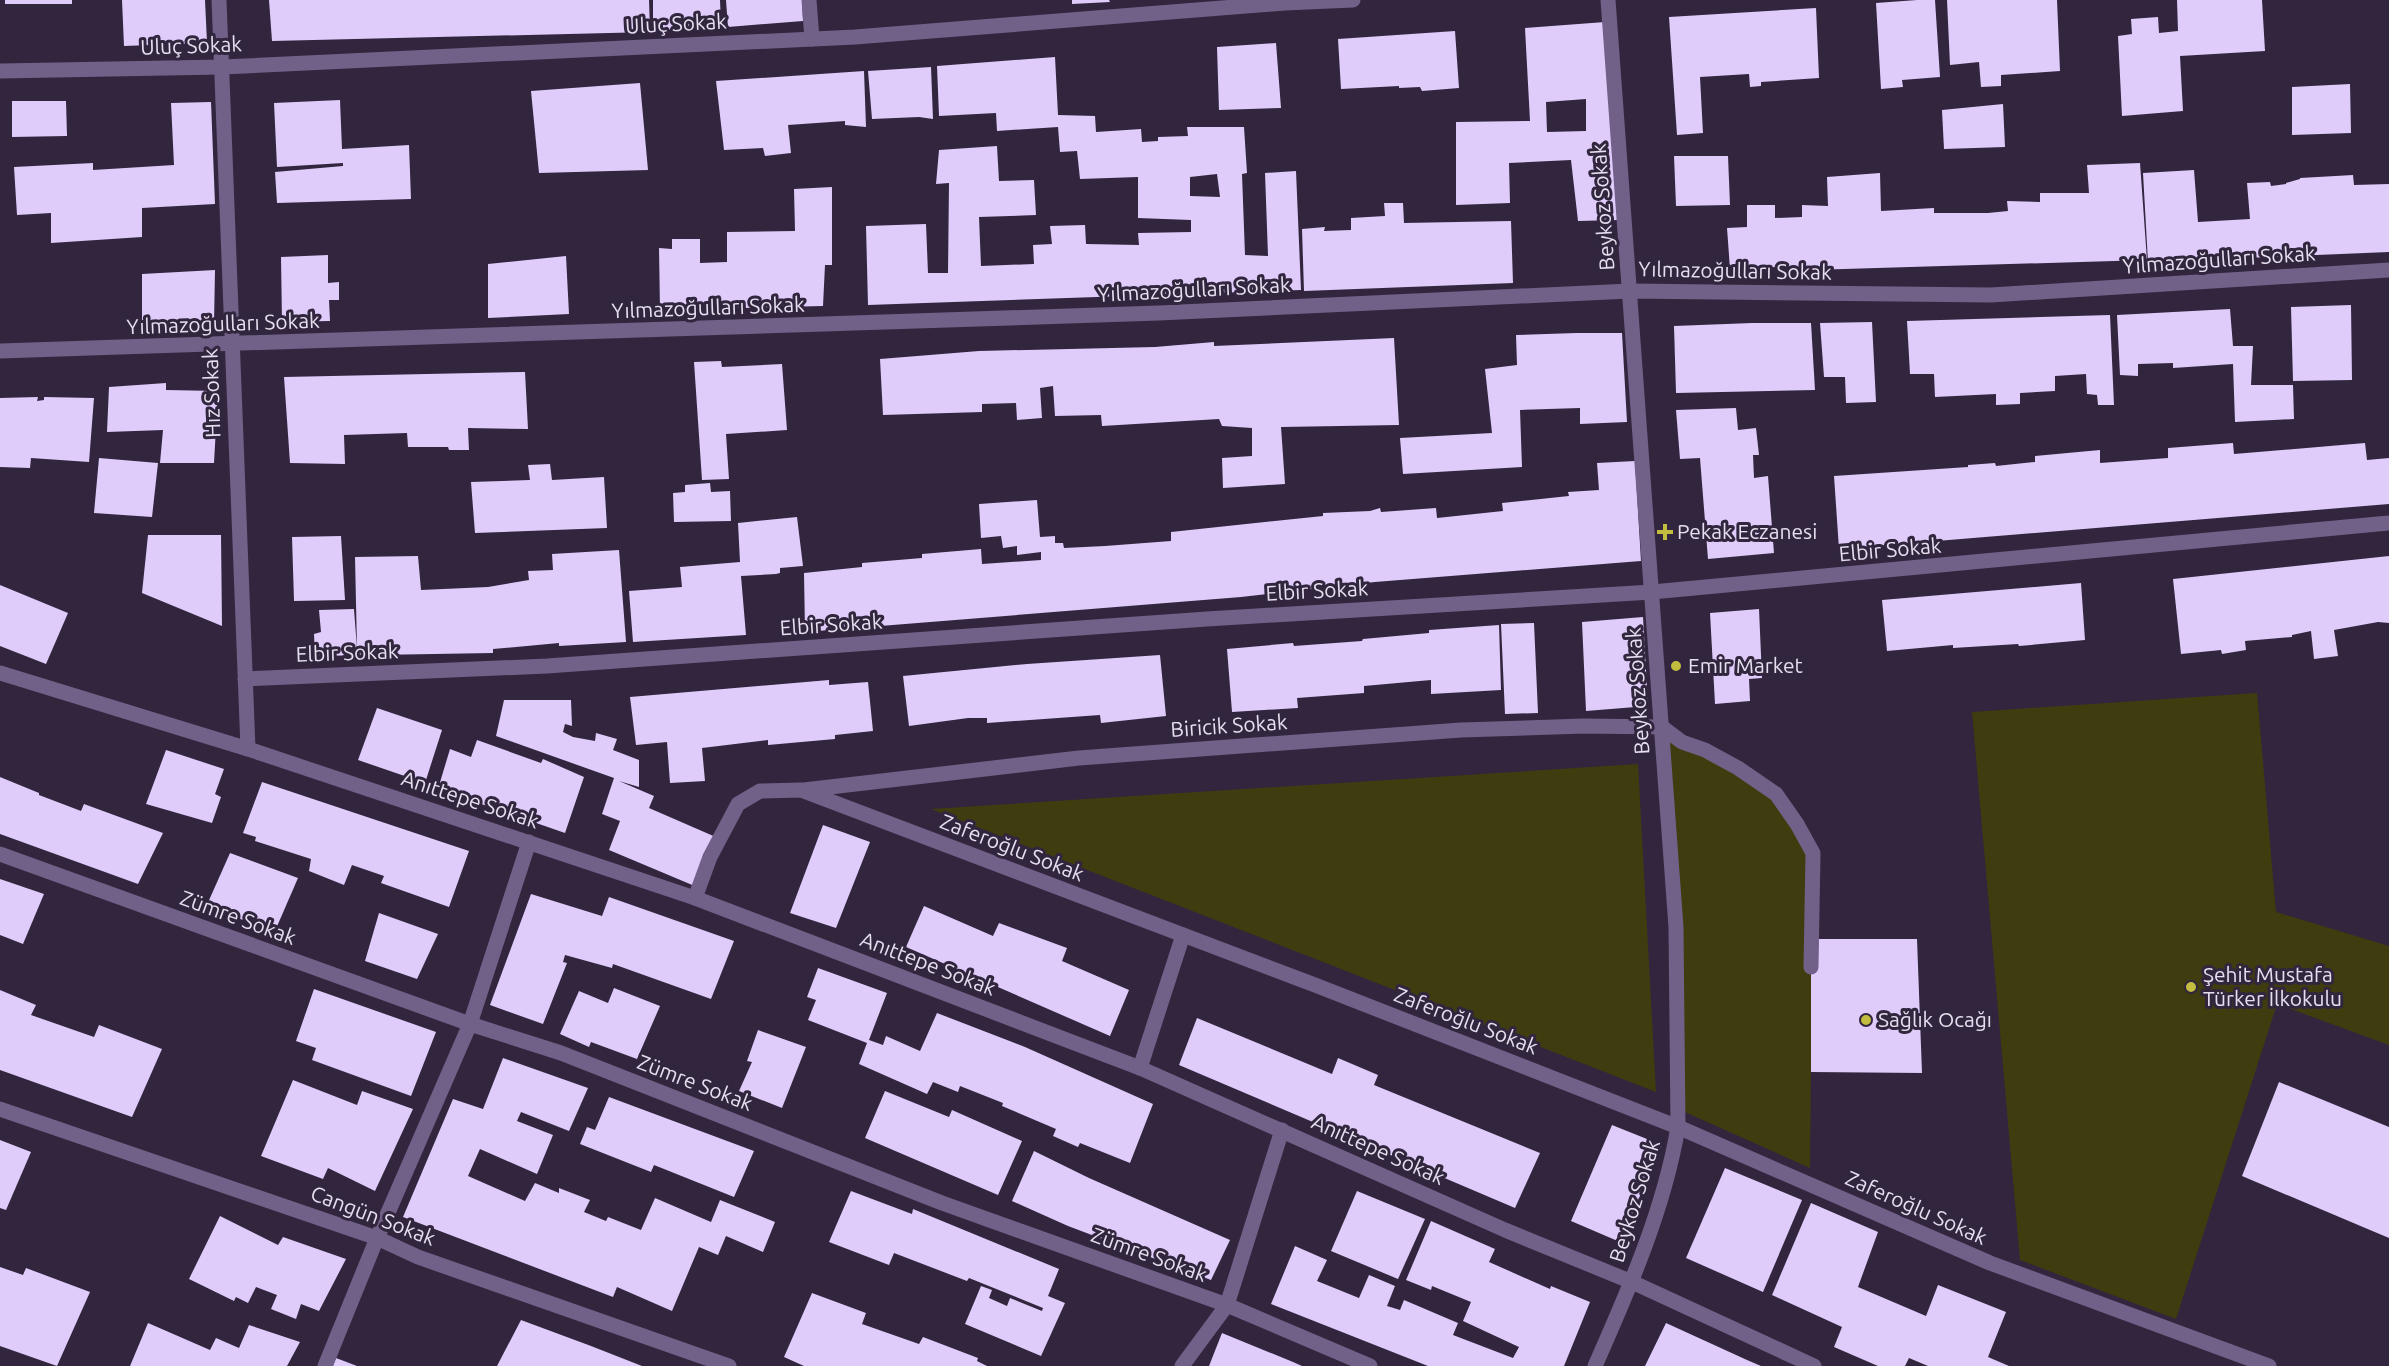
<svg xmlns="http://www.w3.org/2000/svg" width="2389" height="1366" font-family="Ubuntu,sans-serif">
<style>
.green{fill:#3f3d0f}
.building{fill:#dfccfb;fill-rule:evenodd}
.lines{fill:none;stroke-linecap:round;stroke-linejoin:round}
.service{stroke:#716088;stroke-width:15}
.minor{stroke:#716088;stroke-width:15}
.tertiary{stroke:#716088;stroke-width:15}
.poi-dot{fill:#c3bd3f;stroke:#31263e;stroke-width:2}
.labels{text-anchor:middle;stroke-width:6;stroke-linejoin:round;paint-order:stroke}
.street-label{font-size:21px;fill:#e6dfef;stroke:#31263e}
.poi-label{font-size:21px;fill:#e6dfef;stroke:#31263e;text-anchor:start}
</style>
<rect width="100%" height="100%" fill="#31263e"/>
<g class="green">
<polygon points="2257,693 2276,912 2389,946 2389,1045 2277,1004 2176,1319 2020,1260 1972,712"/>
<polygon points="1662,728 1776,794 1813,853 1810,1168 1678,1109"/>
<polygon points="1638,764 1656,1092 931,809"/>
</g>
<g class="building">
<rect x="5" y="0" width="67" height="4"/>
<polygon points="122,0 205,0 207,43 124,46"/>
<polygon points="269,0 649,0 650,32 272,41"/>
<polygon points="653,0 720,0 721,26 653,31"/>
<polygon points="726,0 802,0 803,21 728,27"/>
<polygon points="1072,0 1109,0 1110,2 1072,4"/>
<polygon points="1917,0 1935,0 1940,77 1902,80 1903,87 1881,89 1876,3"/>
<polygon points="1947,0 2057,0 2060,71 2001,75 2001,86 1981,87 1979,62 1950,65"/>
<polygon points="2177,0 2262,0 2265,51 2180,56 2183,111 2122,116 2118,36 2132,34 2131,19 2158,17 2159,33 2178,31"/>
<polygon points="1816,8 1819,78 1761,82 1761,86 1750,87 1749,74 1700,77 1703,133 1677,135 1669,17"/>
<path d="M1605,22L1618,220L1578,221L1571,160L1509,163L1510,203L1456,205V122L1530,121L1525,28ZM1586,99V131L1547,132L1546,102Z"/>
<polygon points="1455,31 1459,88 1422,91 1420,87 1399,88 1399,86 1341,89 1338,39"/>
<polygon points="1276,43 1281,108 1219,110 1217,47"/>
<path d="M1055,57L1058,115L1095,116L1096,132L1141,129L1142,142L1158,141V137L1188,136L1187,127H1244L1247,173L1242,174L1245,255L1268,256L1265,173L1296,171L1301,290L868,305L866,226L926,224L928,273H948L949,183L936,184L939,150L997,146L999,181L1034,180L1036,215L979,217L981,266L1034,264L1033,245L1052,244L1050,226L1085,225L1086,244L1139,245L1138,233L1191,232V220L1138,218V177L1080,179L1077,151L1060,152L1058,127L997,131L996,113L939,116L937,66ZM1217,174L1220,197L1190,196V177Z"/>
<polygon points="931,67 933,119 919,117 872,119 868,71"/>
<polygon points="864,71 866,127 845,125 845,121 788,125 791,153 765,156 763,148 724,150 716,81"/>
<polygon points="640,83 648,170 539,173 531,91"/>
<polygon points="2350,84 2351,133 2292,135 2292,87"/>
<polygon points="340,100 342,149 409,145 411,199 277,203 275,172 343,166 343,163 277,167 274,103"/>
<polygon points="12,101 66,101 67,136 12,137"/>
<polygon points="211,102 215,204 142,208 142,237 51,243 51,213 17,215 14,167 93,163 93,170 174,165 171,103"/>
<polygon points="2003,104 2005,147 1944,149 1942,110"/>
<polygon points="1674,156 1728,156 1730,205 1676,206"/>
<polygon points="2140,163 2147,260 1778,271 1777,267 1730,269 1727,228 1747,227 1747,205 1775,205 1775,218 1802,217 1802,205 1828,206 1827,177 1880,173 1881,211 1934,208 1934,213 1988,213 2008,211 2007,201 2040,202 2040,193 2089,193 2087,165"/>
<polygon points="2194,170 2198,222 2250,219 2247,183 2270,182 2271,186 2286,184 2286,183 2300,179 2300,178 2353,175 2354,185 2389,184 2389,252 2148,262 2143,173"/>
<polygon points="832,187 832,265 825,265 823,306 660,310 659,248 672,249 672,239 700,239 700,263 727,262 727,232 795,231 794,189"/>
<polygon points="1384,203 1403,203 1404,223 1511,221 1513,283 1304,291 1302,229 1325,227 1324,231 1351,230 1351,218 1385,216"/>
<polygon points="328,255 328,283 339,282 339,300 329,300 330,321 282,322 281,257"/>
<polygon points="566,256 569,314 488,318 488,264"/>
<polygon points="215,270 214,324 142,328 142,274"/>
<polygon points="2351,305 2352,380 2293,381 2291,307"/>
<polygon points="2230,309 2233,346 2253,346 2251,385 2293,385 2294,419 2235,422 2233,364 2173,368 2173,363 2138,364 2138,376 2120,375 2117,315"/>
<polygon points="2110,315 2114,405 2098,405 2097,395 2087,394 2086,374 2055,376 2055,391 2020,393 2020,404 1996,405 1996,394 1935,397 1934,374 1910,374 1907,321"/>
<polygon points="1872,322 1876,402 1846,403 1845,377 1824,377 1820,323"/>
<polygon points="1752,323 1811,323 1815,390 1676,393 1674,326"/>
<polygon points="1576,333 1622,333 1627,422 1580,424 1580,408 1520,410 1522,467 1403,474 1400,438 1492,433 1485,369 1517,365 1516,335"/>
<polygon points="1394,338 1399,425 1281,427 1285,484 1223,488 1222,458 1252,456 1252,428 1222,426 1219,419 1102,426 1101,415 1055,416 1053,386 1040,388 1042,418 1017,420 1016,403 982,404 982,412 883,415 880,359 979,351 1155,347 1214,342 1214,346"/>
<polygon points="721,361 722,367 782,364 787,430 726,434 729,479 702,480 694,362"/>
<polygon points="525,372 528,429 468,428 469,450 449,450 448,447 408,447 407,433 344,435 345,464 290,463 284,377"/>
<polygon points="166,383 166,390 218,391 214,463 160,463 163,430 107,432 109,387"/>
<polygon points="38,397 37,401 44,400 44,397 94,398 89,462 31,458 30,468 0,467 0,398"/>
<polygon points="1736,408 1738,430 1756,428 1759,455 1753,455 1754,478 1768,476 1774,553 1708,559 1700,458 1680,459 1676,410"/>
<polygon points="2233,443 2234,454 2365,443 2367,460 2389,458 2389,504 1839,549 1834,476 1968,467 1968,465 1995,463 1996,466 2035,462 2035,456 2100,450 2100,463 2168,458 2168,448"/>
<polygon points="99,458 158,463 152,517 94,513"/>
<polygon points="1635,461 1641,561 1375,582 1241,597 805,632 804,573 862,567 862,563 922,558 922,554 981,549 982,564 1041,560 1041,552 1017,555 1017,546 1003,548 1001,536 981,538 979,504 1037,500 1040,537 1055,536 1055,543 1063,543 1064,548 1105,546 1171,541 1171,532 1323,516 1323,513 1370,511 1380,508 1381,512 1436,508 1437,518 1503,511 1502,503 1569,496 1568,492 1599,490 1597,463"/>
<polygon points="550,464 552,480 604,477 607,528 475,533 471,482 530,480 528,465"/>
<polygon points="710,483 711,492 730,491 731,521 674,522 673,493 685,492 685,485"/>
<polygon points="797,517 803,566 780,568 780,573 776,574 741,576 746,635 633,642 629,591 682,587 680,567 740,562 738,523"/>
<polygon points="148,535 221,535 222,626 142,593"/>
<polygon points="341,536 345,600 294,601 292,537"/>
<polygon points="619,550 626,642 559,646 559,643 493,649 493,653 315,656 314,634 321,632 319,610 354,609 357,649 355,557 418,556 421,590 488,587 529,580 528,571 553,570 552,554"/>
<polygon points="2389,556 2389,623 2378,622 2334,630 2338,656 2314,659 2311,631 2292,635 2292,637 2245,641 2246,650 2222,654 2221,650 2181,654 2173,579"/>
<polygon points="2081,583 2085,640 2019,646 2018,644 1953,648 1953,645 1887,651 1882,600"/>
<polygon points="0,585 68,613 46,664 0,646"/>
<polygon points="1759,609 1762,678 1749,679 1750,701 1715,704 1710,613"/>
<polygon points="1643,617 1648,706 1586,711 1582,622"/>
<polygon points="1534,623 1538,713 1505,714 1501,624"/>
<polygon points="1499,625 1501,690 1431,694 1431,680 1364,686 1364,693 1297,698 1298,708 1232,712 1227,649 1293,643 1294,646 1362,641 1363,639 1429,633 1429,630"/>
<polygon points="1160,655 1166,716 1101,723 1100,715 987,723 987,718 968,718 909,726 903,676 1027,664"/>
<polygon points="829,680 829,685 868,682 873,731 835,735 835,739 768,745 768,740 702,748 705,781 670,783 667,742 636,745 630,697"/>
<polygon points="504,700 571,700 572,726 565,724 563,732 573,737 595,741 596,733 617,739 613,750 639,760 639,787 619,781 654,796 649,808 718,838 697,887 609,850 620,821 602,814 614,778 496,736"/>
<polygon points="377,708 442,730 425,783 358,760"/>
<polygon points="477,740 541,763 543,759 584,777 565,833 438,789 450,749 471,757"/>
<polygon points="166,750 224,769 215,794 221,797 212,823 146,804"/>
<polygon points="0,777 39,793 39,795 81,811 84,804 163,833 138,884 0,834"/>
<polygon points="262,782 469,851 449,907 381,883 384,876 352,865 344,885 309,871 311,859 255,841 256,837 243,833"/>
<polygon points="823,825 870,842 836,928 790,913"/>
<polygon points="230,853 298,878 275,931 206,907"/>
<polygon points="0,879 44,894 23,944 0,935"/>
<polygon points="531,894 602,916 609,897 734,941 711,999 613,964 612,968 565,955 563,962 567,963 543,1024 490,1005"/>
<polygon points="924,906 993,936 999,923 1067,948 1062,961 1129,990 1110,1036 906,947"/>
<polygon points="379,913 438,934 417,979 365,961"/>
<polygon points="1811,939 1917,939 1922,1073 1811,1072"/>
<polygon points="818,968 887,993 869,1040 883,1045 886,1036 920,1051 937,1013 1025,1047 1153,1104 1130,1163 1080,1143 1078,1147 1053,1136 1056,1129 1002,1106 1003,1103 960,1086 958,1092 933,1082 927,1094 859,1064 867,1043 808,1020 816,1000 807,997"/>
<polygon points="614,988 660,1006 637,1059 591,1042 589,1047 560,1034 579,991 608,1003"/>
<polygon points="314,989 436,1032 411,1096 312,1060 316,1048 296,1041"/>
<polygon points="0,990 36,1005 31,1015 94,1037 99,1025 162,1049 132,1117 0,1070"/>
<polygon points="1197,1018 1332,1074 1338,1058 1378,1075 1374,1085 1540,1153 1515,1208 1179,1065"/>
<polygon points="758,1030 806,1047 782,1108 739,1091 752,1062 747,1061"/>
<polygon points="503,1058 588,1088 569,1131 521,1112 517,1121 553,1135 537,1174 480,1149 468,1176 525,1201 535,1183 559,1193 559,1188 590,1200 584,1212 606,1221 608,1217 641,1230 655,1198 711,1222 720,1200 775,1222 763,1252 726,1236 718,1255 699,1247 672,1311 617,1287 613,1297 403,1217 453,1099 483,1109"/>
<polygon points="293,1080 357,1105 362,1091 413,1109 375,1191 328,1168 323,1179 261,1156"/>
<polygon points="2279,1082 2389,1127 2389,1238 2242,1176"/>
<polygon points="885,1091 949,1117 952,1110 1022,1141 998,1195 865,1138"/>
<polygon points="609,1097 754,1151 734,1197 654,1165 651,1172 580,1144 587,1127 595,1130"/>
<polygon points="1612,1125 1662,1145 1620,1242 1571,1221"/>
<polygon points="0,1140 31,1152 6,1210 0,1208"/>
<polygon points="1034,1151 1089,1178 1230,1240 1211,1280 1068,1226 1012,1201"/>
<polygon points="1725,1168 1802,1200 1763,1292 1686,1258"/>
<polygon points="851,1191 912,1214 913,1209 1059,1269 1048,1296 1065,1303 1041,1356 965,1324 981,1286 992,1290 989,1298 1007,1306 1010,1298 1042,1311 1043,1308 969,1278 967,1281 894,1253 889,1265 829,1242"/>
<polygon points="1357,1191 1425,1219 1398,1279 1331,1251"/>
<polygon points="1811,1203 1878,1232 1858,1287 1926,1316 1938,1285 2006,1312 1988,1357 2009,1366 1928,1366 1909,1358 1905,1366 1878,1366 1834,1347 1842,1327 1772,1295"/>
<polygon points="220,1216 278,1245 283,1237 346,1259 319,1311 301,1304 296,1319 271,1309 277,1295 256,1287 248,1303 236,1297 234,1301 189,1279"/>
<polygon points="1431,1221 1495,1249 1489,1262 1550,1289 1551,1286 1590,1302 1564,1366 1428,1366 1271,1304 1295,1246 1327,1260 1317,1281 1359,1298 1369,1275 1395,1286 1387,1306 1400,1310 1404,1300 1458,1323 1453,1335 1513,1358 1519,1347 1463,1321 1471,1302 1432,1286 1431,1290 1406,1280"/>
<polygon points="0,1267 23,1275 26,1268 90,1292 57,1366 0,1346"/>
<polygon points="812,1293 866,1313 862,1324 919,1344 923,1337 978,1358 977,1361 987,1366 804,1366 784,1357"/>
<polygon points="521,1320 591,1346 642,1366 497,1366"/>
<polygon points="148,1323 210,1350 216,1338 239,1348 249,1325 300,1342 287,1366 130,1366"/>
<polygon points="1666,1323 1747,1360 1761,1366 1645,1366"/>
<polygon points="1222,1333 1293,1362 1302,1366 1209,1366"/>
<polygon points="336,1358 357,1366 333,1366"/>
</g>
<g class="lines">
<polyline class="service" points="1662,727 1682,742 1705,750 1738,768 1776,794 1797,824 1813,853 1811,967"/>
<g class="minor">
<polyline points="219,0 248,749"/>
<polyline points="809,0 812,39"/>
<polyline points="0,71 222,67 855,37 1285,3 1353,0"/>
<polyline points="0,351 1159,313 1630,291 1991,295 2389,270"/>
<polyline points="0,673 248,749 695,898 1140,1068 1505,1230 1632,1282 1814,1366"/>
<polyline points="245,679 547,666 1207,619 1652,592 2389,523"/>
<polyline points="804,790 1079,758 1461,730 1584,726 1662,727"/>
<polyline points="0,854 470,1024 561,1053 942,1203 1227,1305 1370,1366"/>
<polyline points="695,898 710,857 738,804 760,791 801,790 1315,985 1678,1127 1990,1263 2269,1366"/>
<polyline points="1140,1068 1183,935"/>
<polyline points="0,1109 377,1238 418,1257 729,1366"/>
<polyline points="325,1366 377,1238 470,1024 529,842"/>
<polyline points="1182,1366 1227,1305 1282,1130"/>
</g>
<path class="tertiary" d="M1595,1366C1629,1289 1664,1210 1678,1127L1676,927L1608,0"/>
</g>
<g class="poi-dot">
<path d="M1662 523h6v6h6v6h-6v6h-6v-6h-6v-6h6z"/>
<circle cx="1676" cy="666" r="6"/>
<circle cx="2191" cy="987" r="6"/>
<circle cx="1866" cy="1020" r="6"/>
</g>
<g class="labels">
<g class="street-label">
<text transform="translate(676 24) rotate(-3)" y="7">Uluç Sokak</text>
<text transform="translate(191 46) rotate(-2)" y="7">Uluç Sokak</text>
<text transform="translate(1603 207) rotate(-94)" y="7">Beykoz Sokak</text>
<text transform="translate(2219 260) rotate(-4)" y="7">Yılmazoğulları Sokak</text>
<text transform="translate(1735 271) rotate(1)" y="7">Yılmazoğulları Sokak</text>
<text transform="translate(1194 290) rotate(-3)" y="7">Yılmazoğulları Sokak</text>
<text transform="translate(708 308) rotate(-2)" y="7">Yılmazoğulları Sokak</text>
<text transform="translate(223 324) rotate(-2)" y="7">Yılmazoğulları Sokak</text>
<text transform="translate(212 393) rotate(-92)" y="7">Hız Sokak</text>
<text transform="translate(1890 550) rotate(-5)" y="7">Elbir Sokak</text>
<text transform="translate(1317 591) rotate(-3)" y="7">Elbir Sokak</text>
<text transform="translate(831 625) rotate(-4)" y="7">Elbir Sokak</text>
<text transform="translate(347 653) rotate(-2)" y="7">Elbir Sokak</text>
<text transform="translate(1638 691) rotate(-94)" y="7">Beykoz Sokak</text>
<text transform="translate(1229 726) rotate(-4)" y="7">Biricik Sokak</text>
<text transform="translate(470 800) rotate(18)" y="7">Anıttepe Sokak</text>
<text transform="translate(1012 848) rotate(21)" y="7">Zaferoğlu Sokak</text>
<text transform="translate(238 918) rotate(20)" y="7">Zümre Sokak</text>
<text transform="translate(928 964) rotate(21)" y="7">Anıttepe Sokak</text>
<text transform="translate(1466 1021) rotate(21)" y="7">Zaferoğlu Sokak</text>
<text transform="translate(695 1083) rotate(21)" y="7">Zümre Sokak</text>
<text transform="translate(1378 1150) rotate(24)" y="7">Anıttepe Sokak</text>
<text transform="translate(1635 1201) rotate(-73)" y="7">Beykoz Sokak</text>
<text transform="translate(1916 1208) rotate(24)" y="7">Zaferoğlu Sokak</text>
<text transform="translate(373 1216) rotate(21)" y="7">Cangün Sokak</text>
<text transform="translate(1149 1255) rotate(20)" y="7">Zümre Sokak</text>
</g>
<g class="poi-label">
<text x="1677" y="539">Pekak Eczanesi</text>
<text x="1688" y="673">Emir Market</text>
<text x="2203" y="982">Şehit Mustafa<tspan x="2203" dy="24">Türker İlkokulu</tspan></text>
<text x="1878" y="1027">Sağlık Ocağı</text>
</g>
</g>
</svg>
